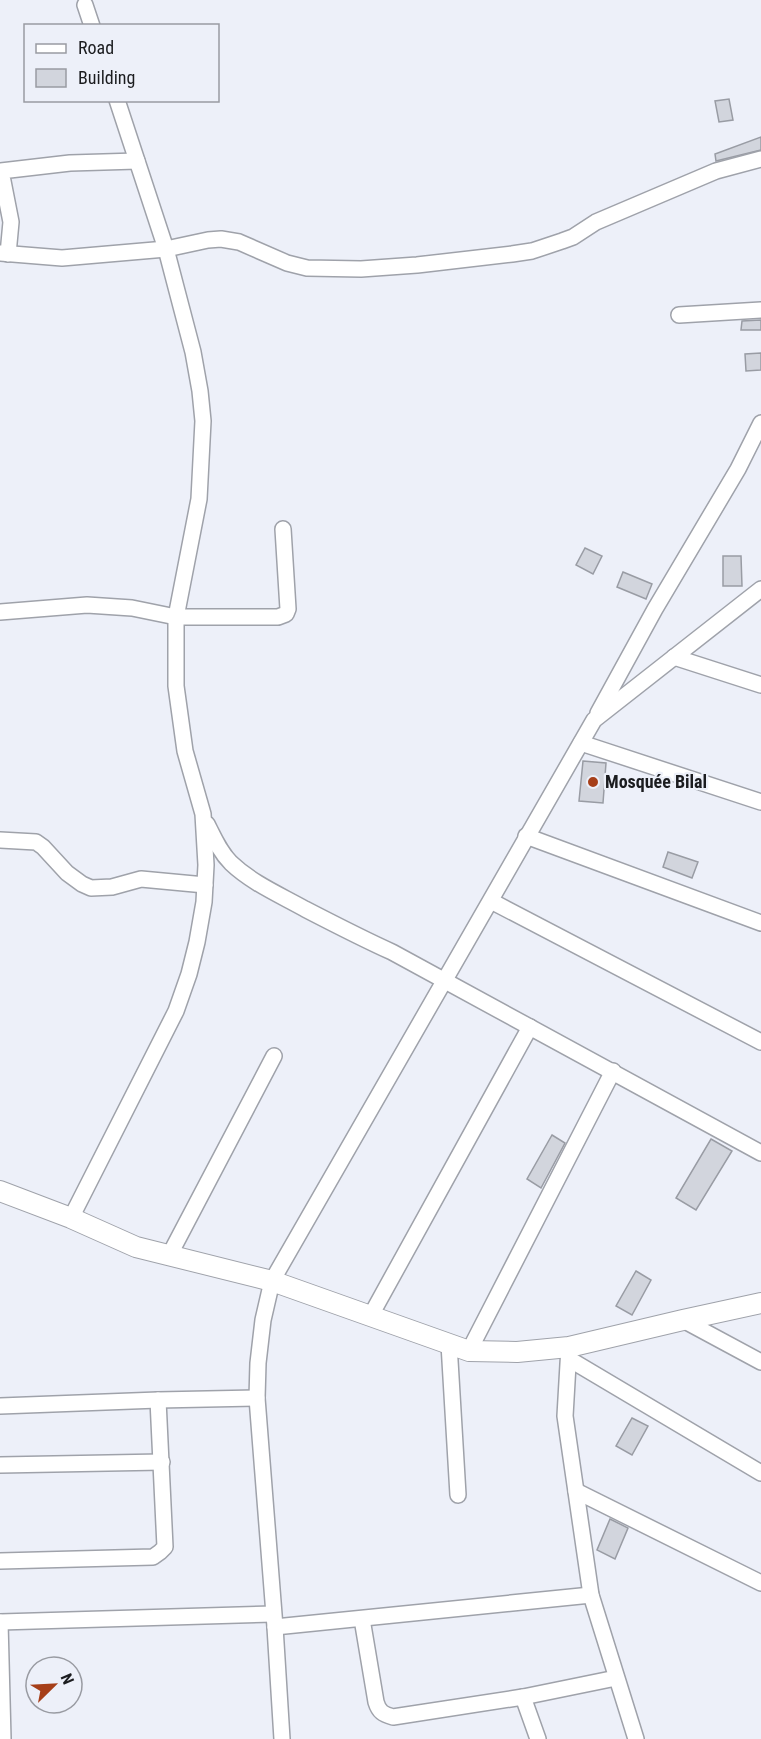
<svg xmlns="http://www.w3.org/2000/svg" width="761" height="1739" font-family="'Roboto Condensed',sans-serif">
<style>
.building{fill:#d2d5dd;stroke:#999ca4;stroke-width:1.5}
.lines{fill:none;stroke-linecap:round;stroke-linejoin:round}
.minor-casing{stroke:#9fa2aa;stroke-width:18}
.major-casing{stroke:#9fa2aa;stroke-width:22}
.minor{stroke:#fff;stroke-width:15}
.major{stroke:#fff;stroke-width:20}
.poi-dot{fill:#a63f19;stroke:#edf0f9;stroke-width:2}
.labels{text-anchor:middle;stroke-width:4.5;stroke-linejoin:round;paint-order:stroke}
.poi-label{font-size:18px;font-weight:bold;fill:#1b1c1f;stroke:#edf0f9;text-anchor:start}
</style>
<rect width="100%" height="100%" fill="#edf0f9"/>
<g class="building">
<polygon points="729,99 733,120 719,122 715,101"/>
<polygon points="761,137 761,150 716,161 715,154"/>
<polygon points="761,320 761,330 741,330 742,321"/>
<polygon points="761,353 761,370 746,371 745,354"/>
<polygon points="585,548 602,556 593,574 576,565"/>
<polygon points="723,556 741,556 742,586 723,586"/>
<polygon points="623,572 652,584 646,599 617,587"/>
<polygon points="583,761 606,763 603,803 579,801"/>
<polygon points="668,852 698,862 692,878 663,867"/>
<polygon points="552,1135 565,1143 541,1188 527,1179"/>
<polygon points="711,1139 732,1151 696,1210 676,1198"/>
<polygon points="636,1271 651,1280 632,1315 616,1306"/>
<polygon points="632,1418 648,1426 632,1455 616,1446"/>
<polygon points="610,1519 628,1528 615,1559 597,1550"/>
</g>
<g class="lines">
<g class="minor-casing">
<g id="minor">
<polyline points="85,5 92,26"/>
<polyline points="0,253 62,258 166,249 208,240 221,239 239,242 287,263 307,268 361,269 417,265 512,254 532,251 562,241 573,237 596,222 716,171 761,159"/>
<polyline points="8,254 11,222 1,171 70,163 137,161"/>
<polyline points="679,315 761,310"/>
<polyline points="0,612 87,605 132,608 176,617 278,617 286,614 288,609 283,529"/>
<polyline points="674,657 761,685"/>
<polyline points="598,713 655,609 738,469 761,423"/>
<polyline points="581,743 761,802"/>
<path d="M207,824C214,838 220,852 231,863C252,883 280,895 305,909C334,924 363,939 392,952L761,1153"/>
<polyline points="526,836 761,923"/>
<polyline points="0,840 36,842 43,847 67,873 82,884 91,888 112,887 141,879 205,885"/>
<polyline points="491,901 761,1042"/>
<polyline points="71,1218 176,1011 189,974 197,942 204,902 206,865 203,814 185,751 176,686 176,617 199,499 203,421 200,391 193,352 166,249 117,100"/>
<polyline points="169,1256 274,1056"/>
<polyline points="370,1317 530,1027"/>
<polyline points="683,1320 761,1362"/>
<polyline points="449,1344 458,1495"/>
<polyline points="569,1347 565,1416 591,1595 636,1739"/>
<polyline points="469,1351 613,1071"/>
<polyline points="569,1359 761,1473"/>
<polyline points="0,1406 158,1400 257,1398"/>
<polyline points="0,1465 162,1462"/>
<polyline points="576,1491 761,1583"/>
<polyline points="0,1561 153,1557 160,1552 165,1547 158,1400"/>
<path d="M362,1619L376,1702C379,1712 383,1714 393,1717L523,1697L616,1678"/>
<polyline points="0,1622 273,1614"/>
<polyline points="0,1622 3,1739"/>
<polyline points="275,1627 591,1595"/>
<polyline points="523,1697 538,1739"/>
<polyline points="282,1739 275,1627 257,1398 258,1363 263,1320 272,1281 594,720 761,589"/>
</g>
</g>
<g class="major-casing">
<polyline id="major" points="0,1191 71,1218 136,1247 272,1281 469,1351 517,1352 569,1347 683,1320 761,1303"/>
</g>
<use href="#minor" class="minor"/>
<use href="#major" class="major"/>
</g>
<circle class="poi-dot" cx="593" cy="782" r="6"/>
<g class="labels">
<g class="poi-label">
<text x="605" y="788">Mosquée Bilal</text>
</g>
</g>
<rect x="24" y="24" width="195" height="78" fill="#edf0f9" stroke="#999ba2" stroke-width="1.5"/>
<rect x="36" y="44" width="30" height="9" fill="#ffffff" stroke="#999ba2" stroke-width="1.5"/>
<text x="78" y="54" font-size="18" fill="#1b1c1f">Road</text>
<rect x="36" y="69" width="30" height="18" fill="#d2d5dd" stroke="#999ba2" stroke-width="1.5"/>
<text x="78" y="84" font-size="18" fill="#1b1c1f">Building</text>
<g transform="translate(54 1685) rotate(66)"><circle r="28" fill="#edf0f9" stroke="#999ba2" stroke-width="1.5"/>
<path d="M0-4.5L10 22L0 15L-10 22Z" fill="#a63f19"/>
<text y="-9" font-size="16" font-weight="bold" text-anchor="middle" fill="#1b1c1f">N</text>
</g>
</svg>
